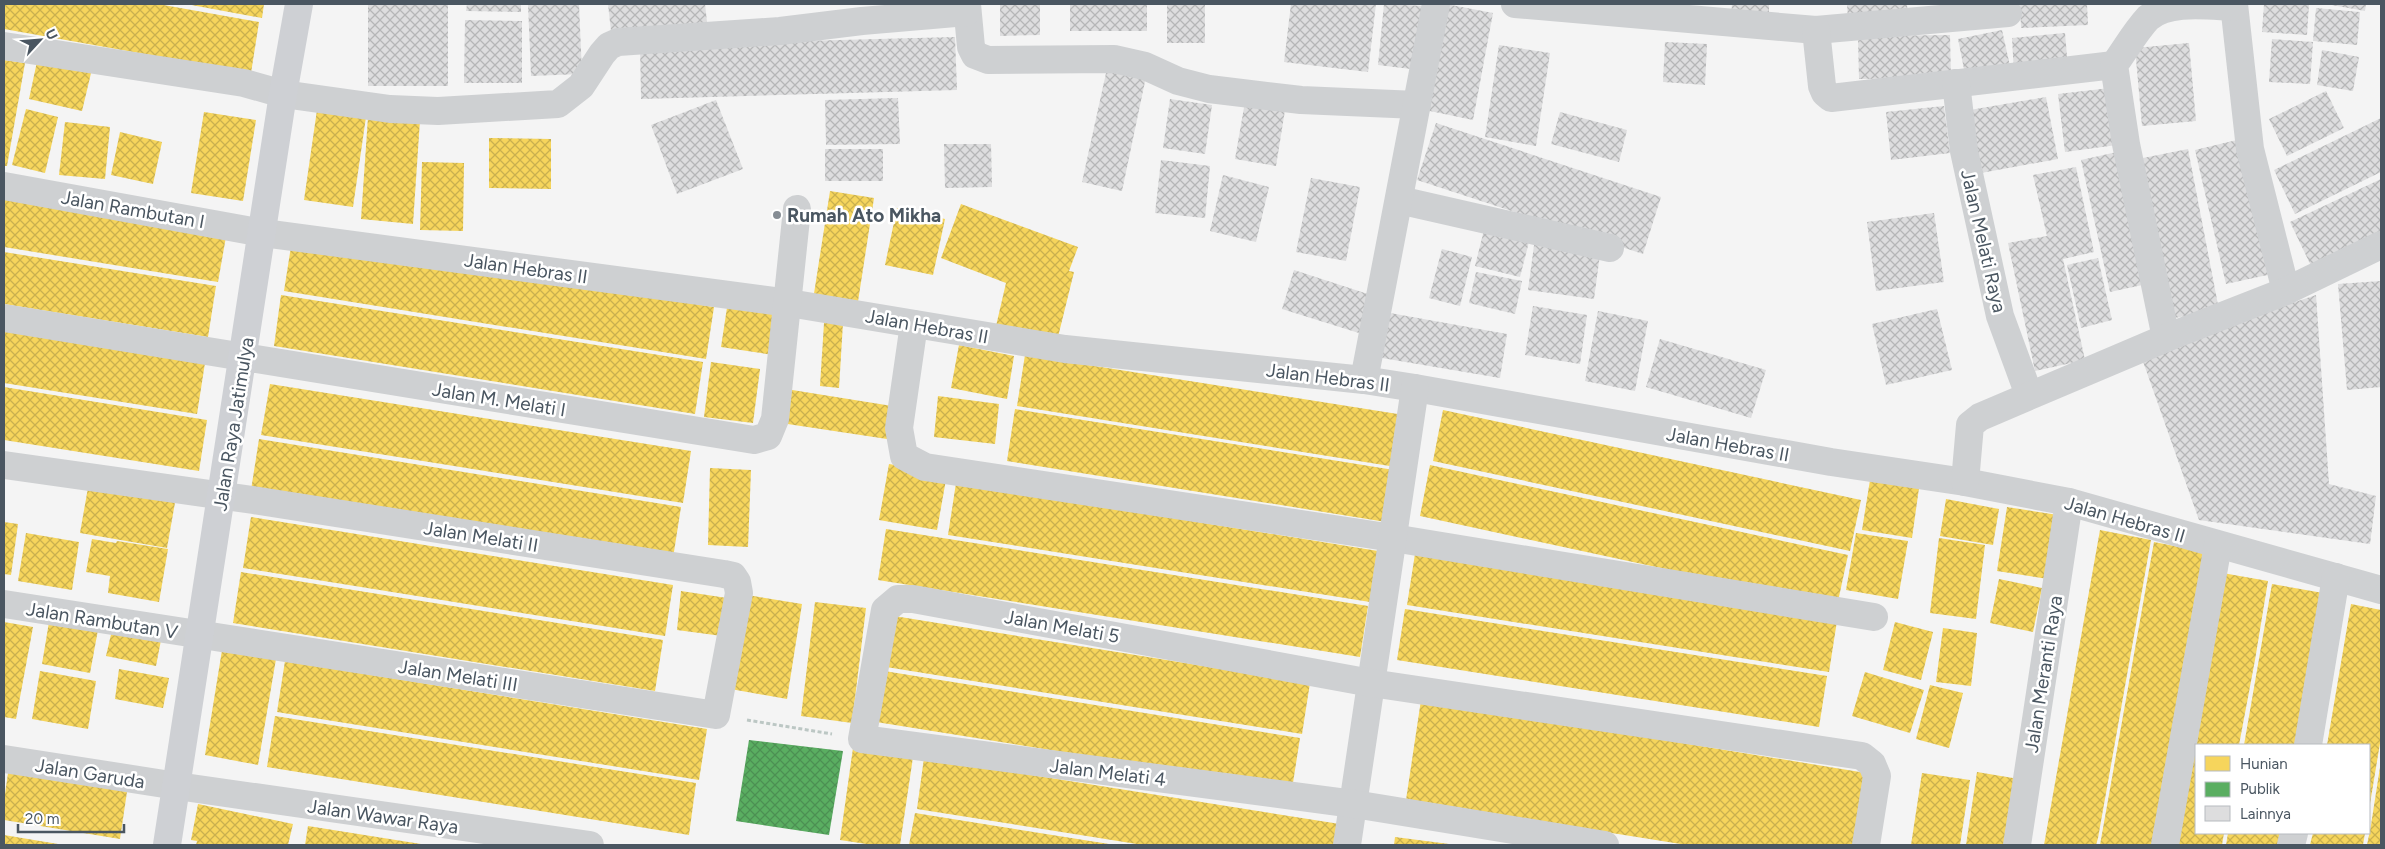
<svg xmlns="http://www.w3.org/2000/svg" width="2385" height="849" font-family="Figtree,sans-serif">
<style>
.homes{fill:url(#homes-cross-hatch)}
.public{fill:url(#public-cross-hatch)}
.building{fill:url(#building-cross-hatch)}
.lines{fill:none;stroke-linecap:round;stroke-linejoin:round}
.path{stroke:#bcc7c4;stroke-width:3;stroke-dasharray:4 2.5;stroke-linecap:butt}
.minor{stroke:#ced0d2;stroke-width:28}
.secondary{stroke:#ced0d4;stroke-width:28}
.poi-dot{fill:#868d94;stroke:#fff;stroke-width:2}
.labels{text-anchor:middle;stroke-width:5;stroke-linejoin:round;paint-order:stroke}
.street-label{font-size:19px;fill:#4a5661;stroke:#fff}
.poi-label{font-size:19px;font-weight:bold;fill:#4a5661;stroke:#fff;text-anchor:start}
</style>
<defs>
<pattern id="homes-cross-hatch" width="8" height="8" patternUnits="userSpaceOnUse" patternTransform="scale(1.25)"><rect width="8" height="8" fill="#f6d55c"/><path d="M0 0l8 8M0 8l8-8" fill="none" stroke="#c9b04f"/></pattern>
<pattern id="public-cross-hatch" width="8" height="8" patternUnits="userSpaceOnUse" patternTransform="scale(1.25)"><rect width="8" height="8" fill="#5aae61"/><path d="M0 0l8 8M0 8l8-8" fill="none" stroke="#4c9053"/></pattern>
<pattern id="building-cross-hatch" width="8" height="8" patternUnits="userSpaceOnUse" patternTransform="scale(1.25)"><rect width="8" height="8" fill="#ddddde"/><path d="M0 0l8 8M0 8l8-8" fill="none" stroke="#b5b6b7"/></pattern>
</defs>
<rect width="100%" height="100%" fill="#f4f4f4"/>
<g class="homes">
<polygon points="4,4 158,4 259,22 251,73 4,29"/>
<polygon points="186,4 264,4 262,18"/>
<polygon points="38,57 92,69 82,111 29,99"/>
<polygon points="4,60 25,63 7,166 4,166"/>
<polygon points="318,103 367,110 353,207 304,200"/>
<polygon points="26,109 58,117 45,173 12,165"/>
<polygon points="204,112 256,120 243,201 191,193"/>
<polygon points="368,117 420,120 413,224 361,219"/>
<polygon points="65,122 110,127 105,179 59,175"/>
<polygon points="120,132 162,142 153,184 111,175"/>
<polygon points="489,138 551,139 551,189 489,188"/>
<polygon points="422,162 464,163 463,231 420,230"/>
<polygon points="830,191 874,198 857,308 813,300"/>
<polygon points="4,195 227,231 218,282 4,247"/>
<polygon points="961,204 1078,247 1069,271 1074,272 1057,341 996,326 1006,283 941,258"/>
<polygon points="897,208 945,219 933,275 885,265"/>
<polygon points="292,240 714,307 706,359 284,291"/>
<polygon points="4,252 216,286 208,337 4,304"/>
<polygon points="281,295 703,362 695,414 274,346"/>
<polygon points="728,301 780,310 773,355 721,347"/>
<polygon points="824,323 843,323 839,388 820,386"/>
<polygon points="4,330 205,363 197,414 4,383"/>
<polygon points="959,345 1014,356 1007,399 951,388"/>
<polygon points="1025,355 1404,415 1396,467 1017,406"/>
<polygon points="711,362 760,369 753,423 704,417"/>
<polygon points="270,384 691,451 683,503 261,435"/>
<polygon points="4,387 207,420 199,471 4,440"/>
<polygon points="786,389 892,406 887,439 781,423"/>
<polygon points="938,396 999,404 995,444 934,437"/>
<polygon points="1015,409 1394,470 1386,522 1007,461"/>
<polygon points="1443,410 1861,500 1850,551 1433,461"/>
<polygon points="259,439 681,507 673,558 251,490"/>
<polygon points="889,464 947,474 937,530 879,520"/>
<polygon points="1430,465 1848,555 1837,606 1420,516"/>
<polygon points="710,468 751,470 748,547 708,545"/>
<polygon points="1870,480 1919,488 1912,538 1862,530"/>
<polygon points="89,482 176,497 167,548 80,533"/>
<polygon points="956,483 1378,551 1370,602 948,535"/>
<polygon points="1946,499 1999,509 1993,545 1940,536"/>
<polygon points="2007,507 2058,515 2048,579 1997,571"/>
<polygon points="251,517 673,585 665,636 243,568"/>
<polygon points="4,522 18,524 11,575 4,574"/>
<polygon points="886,529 1368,606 1360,657 878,580"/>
<polygon points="2100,530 2151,540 2098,838 2096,845 2044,845"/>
<polygon points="26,533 79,542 72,590 18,581"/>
<polygon points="1856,533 1908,541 1898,599 1846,590"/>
<polygon points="1939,538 1985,545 1976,619 1930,613"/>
<polygon points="92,539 116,543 117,541 168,549 159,602 108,593 110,576 86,572"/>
<polygon points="2154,542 2205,552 2153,845 2100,845"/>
<polygon points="1415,554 1837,621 1829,672 1407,605"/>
<polygon points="241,572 663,640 655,691 233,623"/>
<polygon points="2217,572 2268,581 2255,660 2239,745 2196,745 2196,833 2224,833 2222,845 2170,845"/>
<polygon points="1999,579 2042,588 2033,632 1990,623"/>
<polygon points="2272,584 2323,593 2296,745 2244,745"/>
<polygon points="681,591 727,598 722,636 677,630"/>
<polygon points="741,594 802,604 787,699 725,688"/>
<polygon points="815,602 866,608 852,723 801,716"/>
<polygon points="2351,604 2381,610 2381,737 2370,804 2369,745 2327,745"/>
<polygon points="1405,609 1827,676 1819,727 1397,660"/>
<polygon points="888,615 1310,683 1302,734 880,666"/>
<polygon points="4,622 33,627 16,719 4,717"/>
<polygon points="49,622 98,630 90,673 42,664"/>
<polygon points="1895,622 1933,632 1921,680 1883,670"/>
<polygon points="1943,628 1977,633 1971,686 1936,682"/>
<polygon points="112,630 161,640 156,666 106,656"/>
<polygon points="223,644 277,653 258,765 205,755"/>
<polygon points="285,661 707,729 699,780 277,712"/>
<polygon points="119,669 169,678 163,708 115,699"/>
<polygon points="878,670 1300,738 1292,789 870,721"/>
<polygon points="40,671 96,681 88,729 32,719"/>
<polygon points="1865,672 1924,690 1910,733 1852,716"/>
<polygon points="1930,685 1963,693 1949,748 1916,739"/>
<polygon points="1421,700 1866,773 1856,845 1687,845 1406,800"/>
<polygon points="275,716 696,783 689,835 267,767"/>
<polygon points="853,748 913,757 900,845 873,845 840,840"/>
<polygon points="924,758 1346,825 1343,845 1143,845 917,809"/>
<polygon points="9,766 128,785 120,839 4,820 4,801"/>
<polygon points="2380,767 2381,845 2367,845 2371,825"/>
<polygon points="1977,772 2019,779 2009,845 1966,845"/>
<polygon points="1922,773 1970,780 1960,845 1911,845"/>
<polygon points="198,804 293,824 288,845 196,845 197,841 191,840"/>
<polygon points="915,813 1109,844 1109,845 909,845"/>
<polygon points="308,826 421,844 421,845 305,845"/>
<polygon points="2228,833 2281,833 2279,845 2226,845"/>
<polygon points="2313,833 2365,833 2363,845 2310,845"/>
<polygon points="4,835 58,844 58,845 4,845"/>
<polygon points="1395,837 1449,844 1449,845 1394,845"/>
</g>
<polygon class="public" points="749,740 843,751 829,835 736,821"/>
<g class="building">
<rect x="368" y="4" width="80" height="82"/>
<polygon points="467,4 521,4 521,12 466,11"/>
<polygon points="528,4 579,4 582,74 531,76"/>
<polygon points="608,4 705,4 708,31 612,40"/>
<polygon points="1000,4 1040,4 1040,35 1000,36"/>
<rect x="1070" y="4" width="77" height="27"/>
<rect x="1167" y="4" width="38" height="39"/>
<polygon points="1291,4 1376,4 1368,72 1284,62"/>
<polygon points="1384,4 1426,6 1419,70 1378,65"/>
<polygon points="1446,4 1493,13 1473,120 1425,110"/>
<polygon points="1732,4 1769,4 1769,19 1731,16"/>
<polygon points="1847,4 1907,4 1908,17 1848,21"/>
<polygon points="2020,4 2087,4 2088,25 2021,28"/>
<polygon points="2264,4 2309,4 2307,35 2262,32"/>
<polygon points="2326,4 2366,4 2365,11"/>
<polygon points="2316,8 2360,12 2357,45 2313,41"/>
<polygon points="465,20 522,21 522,83 464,83"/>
<polygon points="2002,30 2010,66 1965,74 1958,39"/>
<polygon points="2065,33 2068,68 2014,73 2012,38"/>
<polygon points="1950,35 1951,78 1859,79 1858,36"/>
<polygon points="955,37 957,90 641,99 640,45"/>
<polygon points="2272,39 2313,42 2310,84 2269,82"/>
<polygon points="1665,42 1707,44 1705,85 1663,82"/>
<polygon points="2189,43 2196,121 2142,126 2135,48"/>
<polygon points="1499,45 1550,53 1536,146 1485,137"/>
<polygon points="2322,50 2359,57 2353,91 2317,85"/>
<polygon points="1108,64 1147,72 1122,191 1082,182"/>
<polygon points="2110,88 2117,145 2065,152 2058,94"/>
<polygon points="2326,91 2344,128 2287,156 2269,119"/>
<polygon points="1246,96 1286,104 1276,166 1235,159"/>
<polygon points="2046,97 2058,159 1981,173 1970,110"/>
<polygon points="898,98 900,144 826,145 825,100"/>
<polygon points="1170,99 1212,105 1205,154 1163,148"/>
<polygon points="716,100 743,169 677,194 651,125"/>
<polygon points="1944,106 1950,153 1891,160 1886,112"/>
<polygon points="1560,112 1627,130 1619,162 1551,144"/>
<polygon points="2381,118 2381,172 2295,214 2274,170"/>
<polygon points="1436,123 1661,197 1643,254 1417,180"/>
<polygon points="2241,139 2272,274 2226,284 2195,150"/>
<polygon points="944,144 991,144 992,187 945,188"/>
<rect x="825" y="149" width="58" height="32"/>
<polygon points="2188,149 2219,310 2169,319 2138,159"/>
<polygon points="2117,152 2147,284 2110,292 2081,160"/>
<polygon points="1161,160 1210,166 1205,218 1155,213"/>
<polygon points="2076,167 2094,252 2063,259 2085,360 2035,371 2008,243 2047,236 2033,175"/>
<polygon points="1223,175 1269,187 1256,242 1210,231"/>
<polygon points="1311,178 1360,187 1346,261 1296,252"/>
<polygon points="2381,179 2381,238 2313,270 2290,222"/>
<polygon points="1934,213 1944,282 1876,291 1867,222"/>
<polygon points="1485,226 1530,238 1520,277 1475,266"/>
<polygon points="1535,238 1601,247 1594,299 1528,290"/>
<polygon points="1442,249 1472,257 1460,306 1429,298"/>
<polygon points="2098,258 2112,320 2081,328 2067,265"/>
<polygon points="1294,270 1374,296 1362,334 1282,309"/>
<polygon points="1476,272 1522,281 1515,314 1469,303"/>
<polygon points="2381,281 2381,387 2347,390 2338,284"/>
<polygon points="2316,295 2329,484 2376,496 2370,544 2199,520 2140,353"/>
<polygon points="1533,306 1587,315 1580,364 1525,355"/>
<polygon points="1937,309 1952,370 1886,385 1872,324"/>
<polygon points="1598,311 1648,321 1635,391 1585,381"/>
<polygon points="1390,313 1507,334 1500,378 1382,358"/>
<polygon points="1660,339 1766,370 1751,418 1646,387"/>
</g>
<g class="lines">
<polyline class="path" points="747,720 832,734"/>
<g class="minor">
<polyline points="967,4 971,47 975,55 988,60 1114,59 1145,66 1178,81 1209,89 1301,100 1417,105"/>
<polyline points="1515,4 1816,30 2008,13"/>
<polyline points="2234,4 2250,149 2286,291"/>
<polyline points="1816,30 1822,86 1825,93 1831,98 2114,65"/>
<polyline points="4,46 244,83 283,94 390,109 438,111 558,104 581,86 602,54 609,46 618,42 780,31 862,21 967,12"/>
<polyline points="1956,83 1964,151 2000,316 2029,395"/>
<polyline points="4,186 263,233 789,303 1065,349 1364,380 1415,388 1831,462 1965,482 2069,502 2381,590"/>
<polyline points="1399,200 1610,248"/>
<polyline points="4,318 754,440 768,436 775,419 797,209"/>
<polyline points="914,324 899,428 904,456 925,467 1393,538 1874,617"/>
<path d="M2166,338L2126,144L2114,65C2125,50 2135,32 2148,18C2169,0 2208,6 2234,7"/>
<polyline points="1364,380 1436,4"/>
<polyline points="4,465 253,500 724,574 733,576 737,582 739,593 716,715 4,604"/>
<polyline points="1965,482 1970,425 1980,417 2166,338 2286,291 2381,245"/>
<polyline points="2308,745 2336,577"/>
<polyline points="4,759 177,786 590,845"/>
<polyline points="1347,845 1415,388"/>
<polyline points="1605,845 1354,804 862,739 885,610 898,599 913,599 1371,683 1862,756 1872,764 1877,776 1866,845"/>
<polyline points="2017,845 2069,502"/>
<polyline points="2165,845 2218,545"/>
<polyline points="2291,845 2294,833"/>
</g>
<polyline class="secondary" points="167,845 283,94 299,4"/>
</g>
<circle class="poi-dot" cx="777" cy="215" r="5"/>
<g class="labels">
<g class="street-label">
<text transform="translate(133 209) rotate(10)" y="7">Jalan Rambutan I</text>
<text transform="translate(1984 241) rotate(77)" y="7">Jalan Melati Raya</text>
<text transform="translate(526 268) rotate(8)" y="7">Jalan Hebras II</text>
<text transform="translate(927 326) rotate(10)" y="7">Jalan Hebras II</text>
<text transform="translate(1328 377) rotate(7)" y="7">Jalan Hebras II</text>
<text transform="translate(499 399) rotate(9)" y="7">Jalan M. Melati I</text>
<text transform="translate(233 424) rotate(-81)" y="7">Jalan Raya Jatimulya</text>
<text transform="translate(1728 444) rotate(10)" y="7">Jalan Hebras II</text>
<text transform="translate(2125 519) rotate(16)" y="7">Jalan Hebras II</text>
<text transform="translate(481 536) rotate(9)" y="7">Jalan Melati II</text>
<text transform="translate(102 620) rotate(9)" y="7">Jalan Rambutan V</text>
<text transform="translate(1062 626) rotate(10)" y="7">Jalan Melati 5</text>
<text transform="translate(2043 674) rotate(-81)" y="7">Jalan Meranti Raya</text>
<text transform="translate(458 675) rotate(9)" y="7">Jalan Melati III</text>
<text transform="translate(1108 772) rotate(7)" y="7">Jalan Melati 4</text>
<text transform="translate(90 773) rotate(9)" y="7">Jalan Garuda</text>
<text transform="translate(383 816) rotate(8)" y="7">Jalan Wawar Raya</text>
</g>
<g class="poi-label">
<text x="787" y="222">Rumah Ato Mikha</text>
</g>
</g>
<rect width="2385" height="849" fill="none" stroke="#4a5661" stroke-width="10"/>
<rect x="2195" y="744" width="175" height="90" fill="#ffffff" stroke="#b7bbc0"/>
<rect x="2205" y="756" width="25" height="15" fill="#f6d55c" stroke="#b7bbc0"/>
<text x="2240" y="769" font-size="15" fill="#4a5661">Hunian</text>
<rect x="2205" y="782" width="25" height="15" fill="#5aae61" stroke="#b7bbc0"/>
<text x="2240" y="794" font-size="15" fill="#4a5661">Publik</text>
<rect x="2205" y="806" width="25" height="15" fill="#ddddde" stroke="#b7bbc0"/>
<text x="2240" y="819" font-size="15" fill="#4a5661">Lainnya</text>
<g transform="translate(40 40) rotate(64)" stroke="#ffffff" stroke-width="4" paint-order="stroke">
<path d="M0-4L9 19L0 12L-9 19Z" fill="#4a5661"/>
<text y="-8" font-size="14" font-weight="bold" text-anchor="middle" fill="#4a5661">U</text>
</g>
<path d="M18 824v8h106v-8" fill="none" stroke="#4a5661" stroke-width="2.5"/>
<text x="25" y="824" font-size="15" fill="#4a5661" stroke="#ffffff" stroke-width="4" paint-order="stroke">20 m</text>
</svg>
